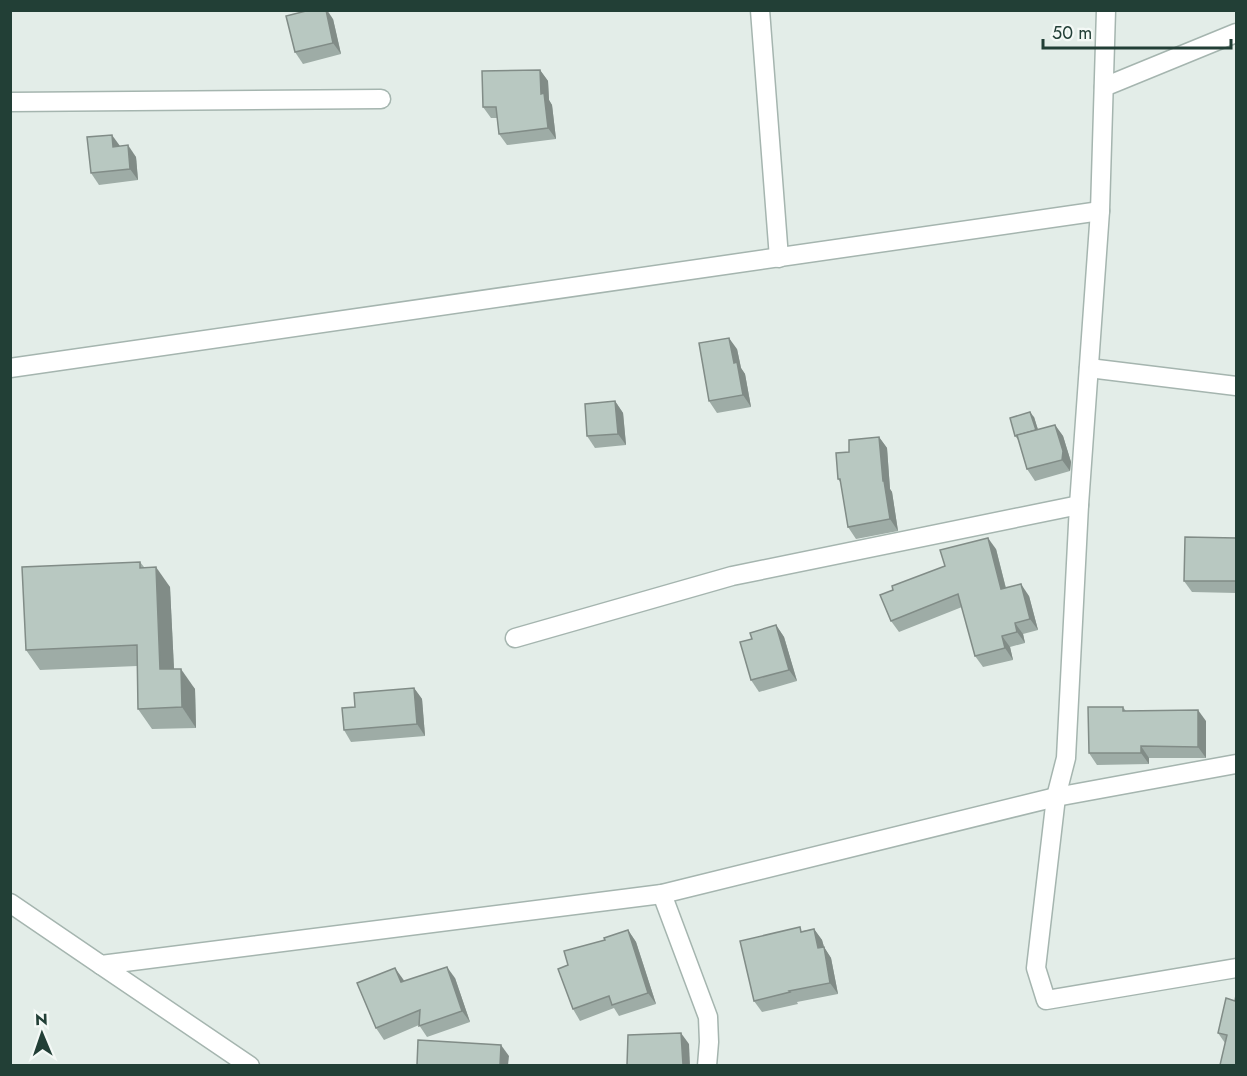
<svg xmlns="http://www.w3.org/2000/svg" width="1247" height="1076" font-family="Jost,sans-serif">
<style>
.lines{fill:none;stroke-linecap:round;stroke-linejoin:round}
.minor-casing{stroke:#a5b5af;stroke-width:21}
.minor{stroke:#fff;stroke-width:18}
.wall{fill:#9eaca6}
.shaded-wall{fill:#818c87}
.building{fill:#b8c8c1;stroke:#818c87;stroke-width:1.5}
</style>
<rect width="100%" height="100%" fill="#e3ede8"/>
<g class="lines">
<g class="minor-casing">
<g id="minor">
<polyline points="760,10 779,258"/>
<polyline points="1106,10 1100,211 1079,505 1066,758 1056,797 1036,968 1046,1000 1236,968"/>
<polyline points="1104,87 1236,33"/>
<polyline points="10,102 381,99"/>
<polyline points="10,368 1100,211"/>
<polyline points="1089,368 1236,386"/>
<polyline points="515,638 732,576 1079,505"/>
<polyline points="662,894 708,1017 709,1042 707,1066"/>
<polyline points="10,903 101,965 662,894 1056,797 1236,764"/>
<polyline points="101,965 250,1066"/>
</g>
</g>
<use href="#minor" class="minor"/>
</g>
<g class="wall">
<polygon points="333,19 341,54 303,64 295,52"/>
<polygon points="540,70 548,81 549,100 552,105 556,139 507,145 499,134 497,118 491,118 483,107"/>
<polygon points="120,146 136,157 138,180 99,185 91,173"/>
<polygon points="737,349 741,368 745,374 751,407 717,413 709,401"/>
<polygon points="615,401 623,413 626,445 595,448 587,436"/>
<polygon points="1034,417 1038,430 1055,425 1063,436 1071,462 1070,471 1035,481 1027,469 1019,441 1015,436"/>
<polygon points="879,437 887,448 890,489 892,492 898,531 856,539 848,527 841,483 838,479"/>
<polygon points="1236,538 1236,593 1192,592 1184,581"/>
<polygon points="996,549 1006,588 1029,596 1038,630 1023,634 1025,643 1010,647 1013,660 983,667 975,656 962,607 899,632 891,621"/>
<polygon points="140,562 144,567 170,587 174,669 195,689 196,728 152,729 138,709 137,666 40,670 26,650"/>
<polygon points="776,625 784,637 797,681 759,692 751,680 752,639"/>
<polygon points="414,688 422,699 425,736 351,742 344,730 355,707"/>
<polygon points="1123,707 1126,711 1206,721 1206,758 1149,758 1149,764 1097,765 1089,753"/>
<polygon points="814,929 822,940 824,947 831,958 838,994 797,1002 798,1004 762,1012 754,1001 803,931"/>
<polygon points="628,930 636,942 656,1004 619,1016 614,1008 580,1021 573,1009 568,965 605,940"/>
<polygon points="455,978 470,1022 427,1037 419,1025 384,1040 376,1028 403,979 404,981"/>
<polygon points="1235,1001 1225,1043 1218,1033"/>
</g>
<g class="shaded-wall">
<polygon points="326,10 327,10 333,19 341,54 333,43"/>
<polygon points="540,70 548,81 549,100 552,105 556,139 548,128 541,94"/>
<polygon points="112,135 120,146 113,147"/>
<polygon points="128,145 136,157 138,180 130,169"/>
<polygon points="729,338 737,349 741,368 745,374 751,407 743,395 734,363"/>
<polygon points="615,401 623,413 626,445 618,434"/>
<polygon points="1030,412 1034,417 1040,436 1036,430"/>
<polygon points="1055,425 1063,436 1071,462 1070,471 1062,460"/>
<polygon points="879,437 887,448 890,489 892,492 898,531 890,519 883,481"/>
<polygon points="988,538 996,549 1009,601 1001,589"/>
<polygon points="156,567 170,587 175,690 160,669"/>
<polygon points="1021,584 1029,596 1038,630 1030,619"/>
<polygon points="1015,623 1023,634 1025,643 1017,632"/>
<polygon points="776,625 784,637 797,681 789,670"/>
<polygon points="1002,636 1010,647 1013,660 1005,648"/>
<polygon points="181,669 195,689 196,728 182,707"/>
<polygon points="414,688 422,699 425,736 417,724"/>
<polygon points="1198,710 1206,721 1206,758 1198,747"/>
<polygon points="1141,746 1149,758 1149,764 1141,753"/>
<polygon points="814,929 822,940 824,947 831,958 838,994 830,983 818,948"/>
<polygon points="628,930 636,942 656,1004 648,993"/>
<polygon points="447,967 455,978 470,1022 462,1011"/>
<polygon points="395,968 403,979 409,994 401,982"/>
<polygon points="681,1033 689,1044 690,1065 683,1065"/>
<polygon points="501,1045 509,1056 508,1065 500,1065"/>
</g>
<g class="building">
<polygon points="310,10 326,10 333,43 295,52 286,16"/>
<polygon points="540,70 541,94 544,93 548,128 499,134 496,107 483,107 482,71"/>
<polygon points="112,135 113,147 128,145 130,169 91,173 87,137"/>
<polygon points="729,338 734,363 737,362 743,395 709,401 699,343"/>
<polygon points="615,401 618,434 587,436 585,404"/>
<polygon points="1030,412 1036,430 1015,436 1010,418"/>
<polygon points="1055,425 1063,451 1062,460 1027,469 1017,435"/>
<polygon points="879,437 883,481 884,481 890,519 848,527 840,479 838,479 836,453 849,452 849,440"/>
<polygon points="1185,537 1236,538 1236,581 1184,581"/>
<polygon points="988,538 1001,589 1021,584 1030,619 1015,623 1017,632 1002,636 1005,648 975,656 958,594 891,621 880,595 893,590 892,586 945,566 940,550"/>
<polygon points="140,562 140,568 156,567 160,669 181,669 182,707 138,709 137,645 26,650 22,567"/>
<polygon points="776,625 789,670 751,680 740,642 752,639 750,633"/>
<polygon points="414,688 417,724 344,730 342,708 355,707 354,693"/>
<polygon points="1088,707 1123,707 1123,711 1198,710 1198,747 1141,746 1141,753 1089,753"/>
<polygon points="800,927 801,932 814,929 818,948 824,947 830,983 789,991 790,992 754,1001 740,941"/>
<polygon points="628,930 648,993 612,1005 609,996 573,1009 558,969 568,965 564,951 605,940 604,938"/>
<polygon points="447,967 462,1011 419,1026 420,1010 376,1028 357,983 395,968 401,982"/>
<polygon points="1236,995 1236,1065 1220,1065 1227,1035 1218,1033 1226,998 1235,1001"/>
<polygon points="681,1033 683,1065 627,1065 628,1035"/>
<polygon points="418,1040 501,1045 500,1065 417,1065"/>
</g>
<rect width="1247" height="1076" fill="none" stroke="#223f36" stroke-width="24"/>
<g transform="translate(42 1034) rotate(358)" stroke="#f4f9f6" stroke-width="4.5" paint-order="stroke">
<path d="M0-4.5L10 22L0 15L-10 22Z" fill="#223f36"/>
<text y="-9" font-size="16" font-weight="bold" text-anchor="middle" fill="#223f36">N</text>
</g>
<path d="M1043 39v9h188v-9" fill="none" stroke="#223f36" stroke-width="3"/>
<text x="1052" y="39" font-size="18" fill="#223f36" stroke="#f4f9f6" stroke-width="4.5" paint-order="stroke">50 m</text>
</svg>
